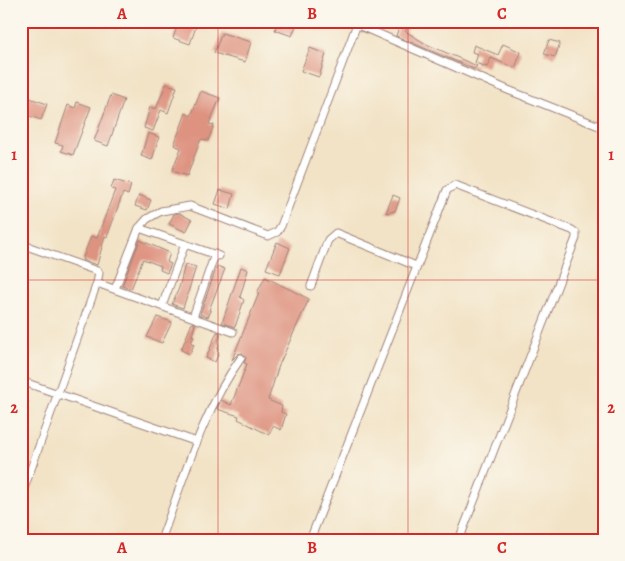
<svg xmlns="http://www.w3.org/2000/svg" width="625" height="561" font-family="Alegreya,serif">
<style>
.building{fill:#de9380}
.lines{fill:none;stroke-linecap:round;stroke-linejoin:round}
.minor-casing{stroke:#9e8178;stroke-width:9}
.minor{stroke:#fff;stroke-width:7}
.grid{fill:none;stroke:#d62828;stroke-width:1;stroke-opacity:0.55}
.neatline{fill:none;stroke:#d62828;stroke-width:2}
.grid-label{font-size:16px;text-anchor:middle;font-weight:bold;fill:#d62828}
</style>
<rect width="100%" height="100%" fill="#fbf7ec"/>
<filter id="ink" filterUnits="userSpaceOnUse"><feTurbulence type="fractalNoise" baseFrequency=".02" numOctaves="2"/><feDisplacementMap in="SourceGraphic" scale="10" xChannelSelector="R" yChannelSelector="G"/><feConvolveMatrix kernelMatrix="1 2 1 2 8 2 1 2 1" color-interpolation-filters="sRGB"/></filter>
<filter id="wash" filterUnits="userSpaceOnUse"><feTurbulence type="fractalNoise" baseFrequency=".0096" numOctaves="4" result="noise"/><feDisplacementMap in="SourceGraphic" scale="20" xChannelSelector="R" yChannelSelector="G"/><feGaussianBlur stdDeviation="1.12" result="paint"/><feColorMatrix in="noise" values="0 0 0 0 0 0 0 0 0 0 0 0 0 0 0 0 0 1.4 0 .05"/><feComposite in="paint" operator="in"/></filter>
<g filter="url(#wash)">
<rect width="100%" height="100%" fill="#f2e3c6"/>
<g id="blocks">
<g class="building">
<polygon points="179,21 198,21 190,44 173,38"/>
<polygon points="278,21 296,26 292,36 275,30"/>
<polygon points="400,24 408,28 405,31 426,44 477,66 474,69 396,36"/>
<polygon points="222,33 251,42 245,62 214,53"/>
<polygon points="549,40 560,43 555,57 544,54"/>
<polygon points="503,44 521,52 515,68 491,58 487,67 475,63 478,54 472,52 474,45 498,55"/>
<polygon points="310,48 326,54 319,77 301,71"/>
<polygon points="166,84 177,87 168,113 161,110 153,131 144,128 150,107 156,109"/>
<polygon points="201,91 220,98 209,124 214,125 208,141 202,139 200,141 187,176 172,171 181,148 174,145 186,113 191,116"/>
<polygon points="21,95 47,104 41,120 21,113"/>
<polygon points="111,95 124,100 108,146 94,141"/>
<polygon points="77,102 91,107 73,155 61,151 63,145 55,143 68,105 75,108"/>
<polygon points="148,133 159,137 152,160 141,156"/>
<polygon points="114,180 131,185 128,195 123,193 107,237 105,236 97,265 82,260 91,236 97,238 115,190 111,189"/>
<polygon points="220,190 234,194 230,209 215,204"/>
<polygon points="139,195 151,200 147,210 135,206"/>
<polygon points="393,195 400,198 395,211 386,213"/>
<polygon points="179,213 192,220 186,232 169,224 174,214"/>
<polygon points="140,240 170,253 167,262 171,264 167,273 160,270 161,266 143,259 131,289 122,286"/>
<polygon points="277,242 290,248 280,274 266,269"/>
<polygon points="185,264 196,267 183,308 172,304 179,288"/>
<polygon points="217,266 225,269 209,310 211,311 208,317 200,314"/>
<polygon points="241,267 248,270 240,297 244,300 235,327 222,323"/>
<polygon points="265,277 309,299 279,365 268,400 282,406 281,412 286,414 281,430 273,426 269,435 238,419 239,416 217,409 221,400 231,405 247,364 244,363 246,358 242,353 238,354 232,360 259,293 257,293"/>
<polygon points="157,317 172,322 162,343 147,337"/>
<polygon points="192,323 195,324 192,336 194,336 191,343 194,344 190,354 181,350"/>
<polygon points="217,332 220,333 218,344 219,345 217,351 219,352 215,362 206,358"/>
</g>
</g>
</g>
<g filter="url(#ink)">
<use href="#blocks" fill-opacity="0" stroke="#9e8178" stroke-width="1"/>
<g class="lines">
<g class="minor-casing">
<g id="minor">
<polyline points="349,21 508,90 604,128"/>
<polyline points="139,228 219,256"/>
<polyline points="21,244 97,271 99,273 97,283 21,497"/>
<polyline points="97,283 233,332"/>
<polyline points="311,286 328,240 336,233 416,266"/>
<polyline points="115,289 139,228 147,219 161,211 190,206 268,236 277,232 281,226 357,24"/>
<polyline points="162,306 185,244"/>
<polyline points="193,317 215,254"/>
<polyline points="21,381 197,442"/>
<path d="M161,540C184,478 202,412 241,358"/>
<polyline points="310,540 447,190 455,185 572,230 576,233 576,238 459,540"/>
</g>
</g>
<use href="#minor" class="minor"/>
</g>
</g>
<path class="grid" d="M218,21V540M408,21V540M21,280H604"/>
<rect width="625" height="561" fill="none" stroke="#fbf7ec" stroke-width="55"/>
<rect x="28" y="28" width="570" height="506" class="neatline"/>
<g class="grid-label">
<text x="122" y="19">A</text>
<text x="312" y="19">B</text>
<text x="502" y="19">C</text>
<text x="14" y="160">1</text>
<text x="611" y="160">1</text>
<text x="14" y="413">2</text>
<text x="611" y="413">2</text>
<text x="122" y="553">A</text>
<text x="312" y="553">B</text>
<text x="502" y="553">C</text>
</g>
</svg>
